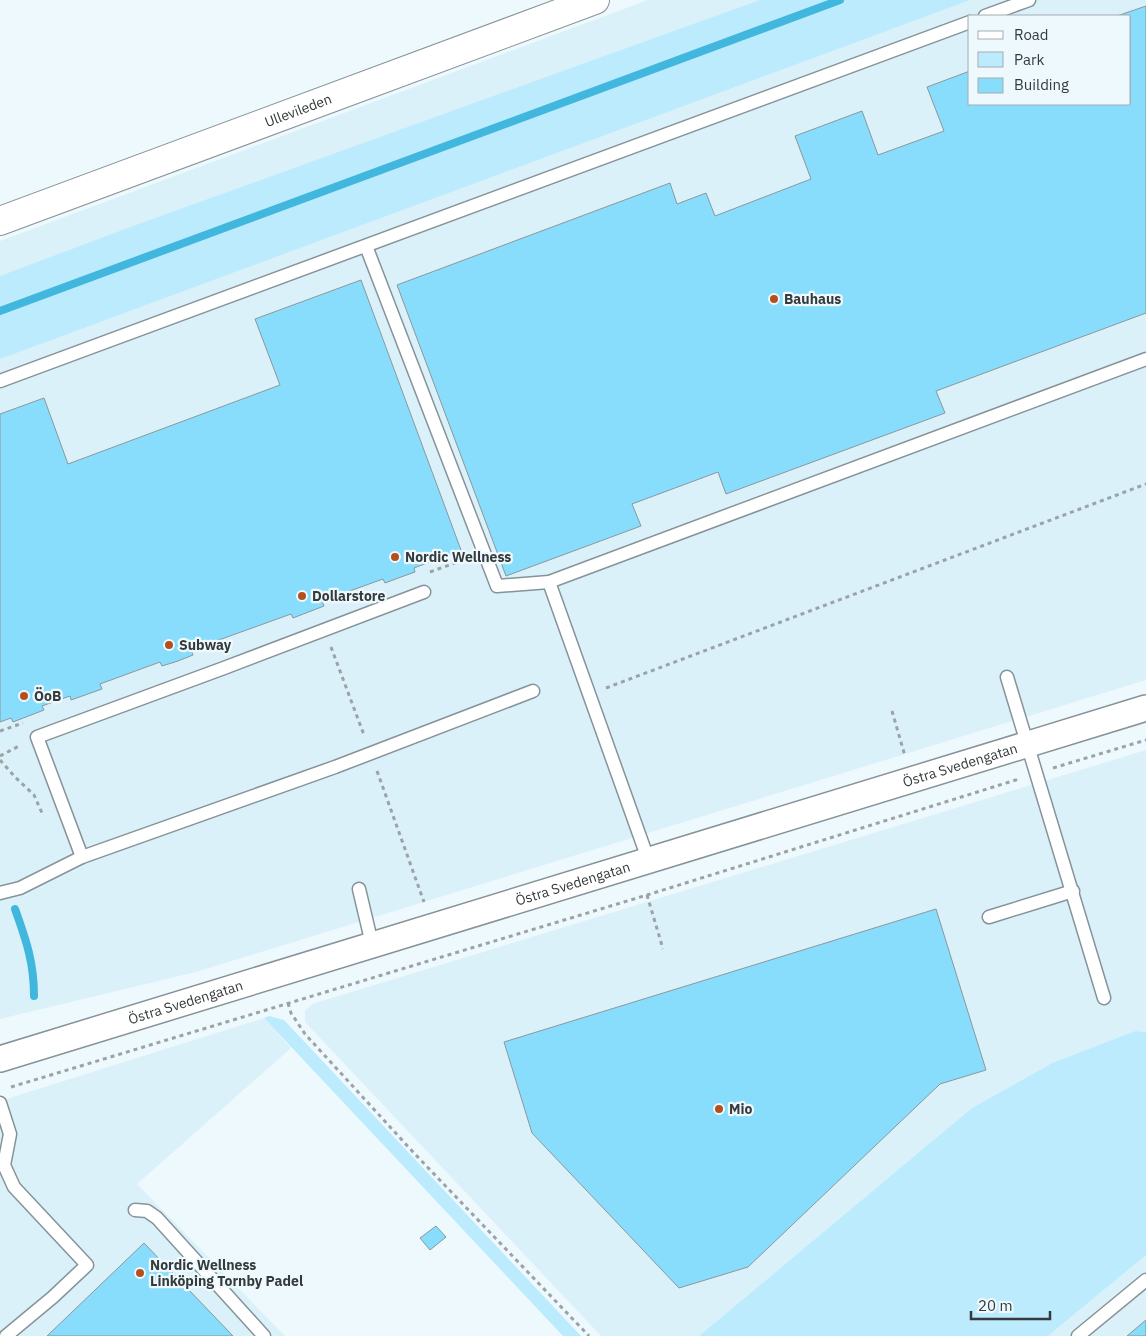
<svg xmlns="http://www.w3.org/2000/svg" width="1146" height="1336" font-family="'IBM Plex Sans',sans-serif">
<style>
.built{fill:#dbf1fa;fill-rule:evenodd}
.green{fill:#bcebfd}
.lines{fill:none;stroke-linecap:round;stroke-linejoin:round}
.stream{stroke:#41b7de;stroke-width:8}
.building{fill:#88ddfc;stroke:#8b979c}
.lane-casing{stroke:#869398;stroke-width:15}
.street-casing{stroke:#869398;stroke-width:28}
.secondary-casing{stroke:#869398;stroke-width:30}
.path{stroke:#9ba3a7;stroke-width:3;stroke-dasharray:4 4;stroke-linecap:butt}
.lane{stroke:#fff;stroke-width:12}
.street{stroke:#fff;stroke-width:25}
.secondary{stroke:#fff;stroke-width:28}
.poi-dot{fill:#b4501d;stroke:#eef9fe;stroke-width:2}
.labels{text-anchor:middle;stroke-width:4.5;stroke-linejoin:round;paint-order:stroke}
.street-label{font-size:14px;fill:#353a3c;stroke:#eef9fe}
.poi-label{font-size:14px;font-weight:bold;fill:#353a3c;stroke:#eef9fe;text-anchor:start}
</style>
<rect width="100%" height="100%" fill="#eef9fe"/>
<g class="built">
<path d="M648,0H1146V680L196,972L0,1019V241ZM970,16H1130V104H970Z"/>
<polygon points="1146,750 1146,1032 1135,1031 1052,1063 972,1108 699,1336 601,1336 305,1022 305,1011 312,1004"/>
<polygon points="264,1018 291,1048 137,1184 285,1336 0,1336 0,1101"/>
<polygon points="1146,1255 1146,1336 1048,1336"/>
</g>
<g class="green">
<polygon points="760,0 970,0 0,359 0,276 133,226"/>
<polygon points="269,1016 284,1020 581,1336 563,1336 264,1018"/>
<polygon points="1135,1031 1146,1032 1146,1255 1048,1336 699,1336 972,1108 1052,1063"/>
</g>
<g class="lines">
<g class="stream">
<polyline points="0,311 840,0"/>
<path d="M15,909C26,940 34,962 34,996"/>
</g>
</g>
<g class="building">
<polygon points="1146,6 1146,313 936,391 945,413 726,494 718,472 632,504 641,526 506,576 397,285 670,183 677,204 706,193 715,216 811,179 795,136 862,111 878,155 944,131 927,87 970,71 970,104 1130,104 1130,16 1117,16"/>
<polygon points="361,280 461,550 414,568 415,572 401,577 385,583 383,579 322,601 324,606 293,618 291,614 191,650 193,655 178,661 162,666 160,662 100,684 102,689 71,700 70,696 42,706 44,710 13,722 11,718 0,722 0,414 44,398 68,464 280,385 255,319"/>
<polygon points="936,909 986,1070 940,1084 748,1267 679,1288 532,1133 504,1042"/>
<polygon points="436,1226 446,1237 430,1250 420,1238"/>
<polygon points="144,1243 233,1336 47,1336 70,1314"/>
<polygon points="1146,1320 1146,1336 1127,1336"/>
</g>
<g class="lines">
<g class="lane-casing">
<g id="lane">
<polyline points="985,16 1029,0"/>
<polyline points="366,246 497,586 549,582 1146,359"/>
<polyline points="0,381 970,22"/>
<polyline points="549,582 648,859"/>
<polyline points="1007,677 1104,998"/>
<polyline points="82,857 37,737 224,668 424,592"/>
<polyline points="359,889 372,944"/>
<polyline points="0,893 20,888 82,857 335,767 533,691"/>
<polyline points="989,917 1073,891"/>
<polyline points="0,1103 10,1134 4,1165 14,1187 87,1265 53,1297 6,1336"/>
<polyline points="135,1210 147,1211 157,1218 264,1336"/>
<polyline points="1078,1336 1146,1280"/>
</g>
</g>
<g class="street-casing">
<g id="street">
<path id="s1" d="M0,1059L1146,708"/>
</g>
</g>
<g class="secondary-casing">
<g id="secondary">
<path id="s2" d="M0,221L595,0"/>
</g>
</g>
<g class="path">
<polyline points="430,572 466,559"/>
<polyline points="331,647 364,735"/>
<polyline points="606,688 1146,484"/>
<polyline points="892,711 905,756"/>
<polyline points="0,731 23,723"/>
<polyline points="0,756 19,746"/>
<polyline points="0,760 15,777 34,795 42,813"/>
<polyline points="1053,768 1146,740"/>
<polyline points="377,771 424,902"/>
<polyline points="647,895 663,949"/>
<polyline points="288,1003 291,1013 305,1034 413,1152 589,1336"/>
<polyline points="11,1087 647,895 1019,779"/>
</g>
<use href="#lane" class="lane"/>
<use href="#street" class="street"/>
<use href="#secondary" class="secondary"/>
</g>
<g class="poi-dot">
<circle cx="774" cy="299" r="5"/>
<circle cx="395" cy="557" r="5"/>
<circle cx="302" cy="596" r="5"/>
<circle cx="169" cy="645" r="5"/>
<circle cx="24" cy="696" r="5"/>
<circle cx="719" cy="1109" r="5"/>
<circle cx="140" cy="1273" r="5"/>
</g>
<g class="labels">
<g class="street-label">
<text dy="5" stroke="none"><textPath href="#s2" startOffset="318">Ullevileden</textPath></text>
<text dy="5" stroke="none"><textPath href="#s1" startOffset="1004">Östra Svedengatan</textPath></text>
<text dy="5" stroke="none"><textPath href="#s1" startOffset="599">Östra Svedengatan</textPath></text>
<text dy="5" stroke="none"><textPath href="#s1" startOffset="194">Östra Svedengatan</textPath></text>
</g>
<g class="poi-label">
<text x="784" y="304">Bauhaus</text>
<text x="405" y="562">Nordic Wellness</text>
<text x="312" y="601">Dollarstore</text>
<text x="179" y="650">Subway</text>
<text x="34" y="701">ÖoB</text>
<text x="729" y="1114">Mio</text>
<text x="150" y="1270">Nordic Wellness<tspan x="150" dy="16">Linköping Tornby Padel</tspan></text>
</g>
</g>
<rect x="968" y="15" width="162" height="90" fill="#eef9fe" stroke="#a4adb0"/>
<rect x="978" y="31" width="25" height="8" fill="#ffffff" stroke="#a4adb0"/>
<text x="1014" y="40" font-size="15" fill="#353a3c">Road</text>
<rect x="978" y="52" width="25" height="15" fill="#bcebfd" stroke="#a4adb0"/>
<text x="1014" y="65" font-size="15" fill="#353a3c">Park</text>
<rect x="978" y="78" width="25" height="15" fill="#88ddfc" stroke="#a4adb0"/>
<text x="1014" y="90" font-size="15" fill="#353a3c">Building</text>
<path d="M971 1311v8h79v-8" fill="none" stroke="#353a3c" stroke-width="2.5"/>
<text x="978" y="1311" font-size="15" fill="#353a3c" stroke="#eef9fe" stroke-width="4" paint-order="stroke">20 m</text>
</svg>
